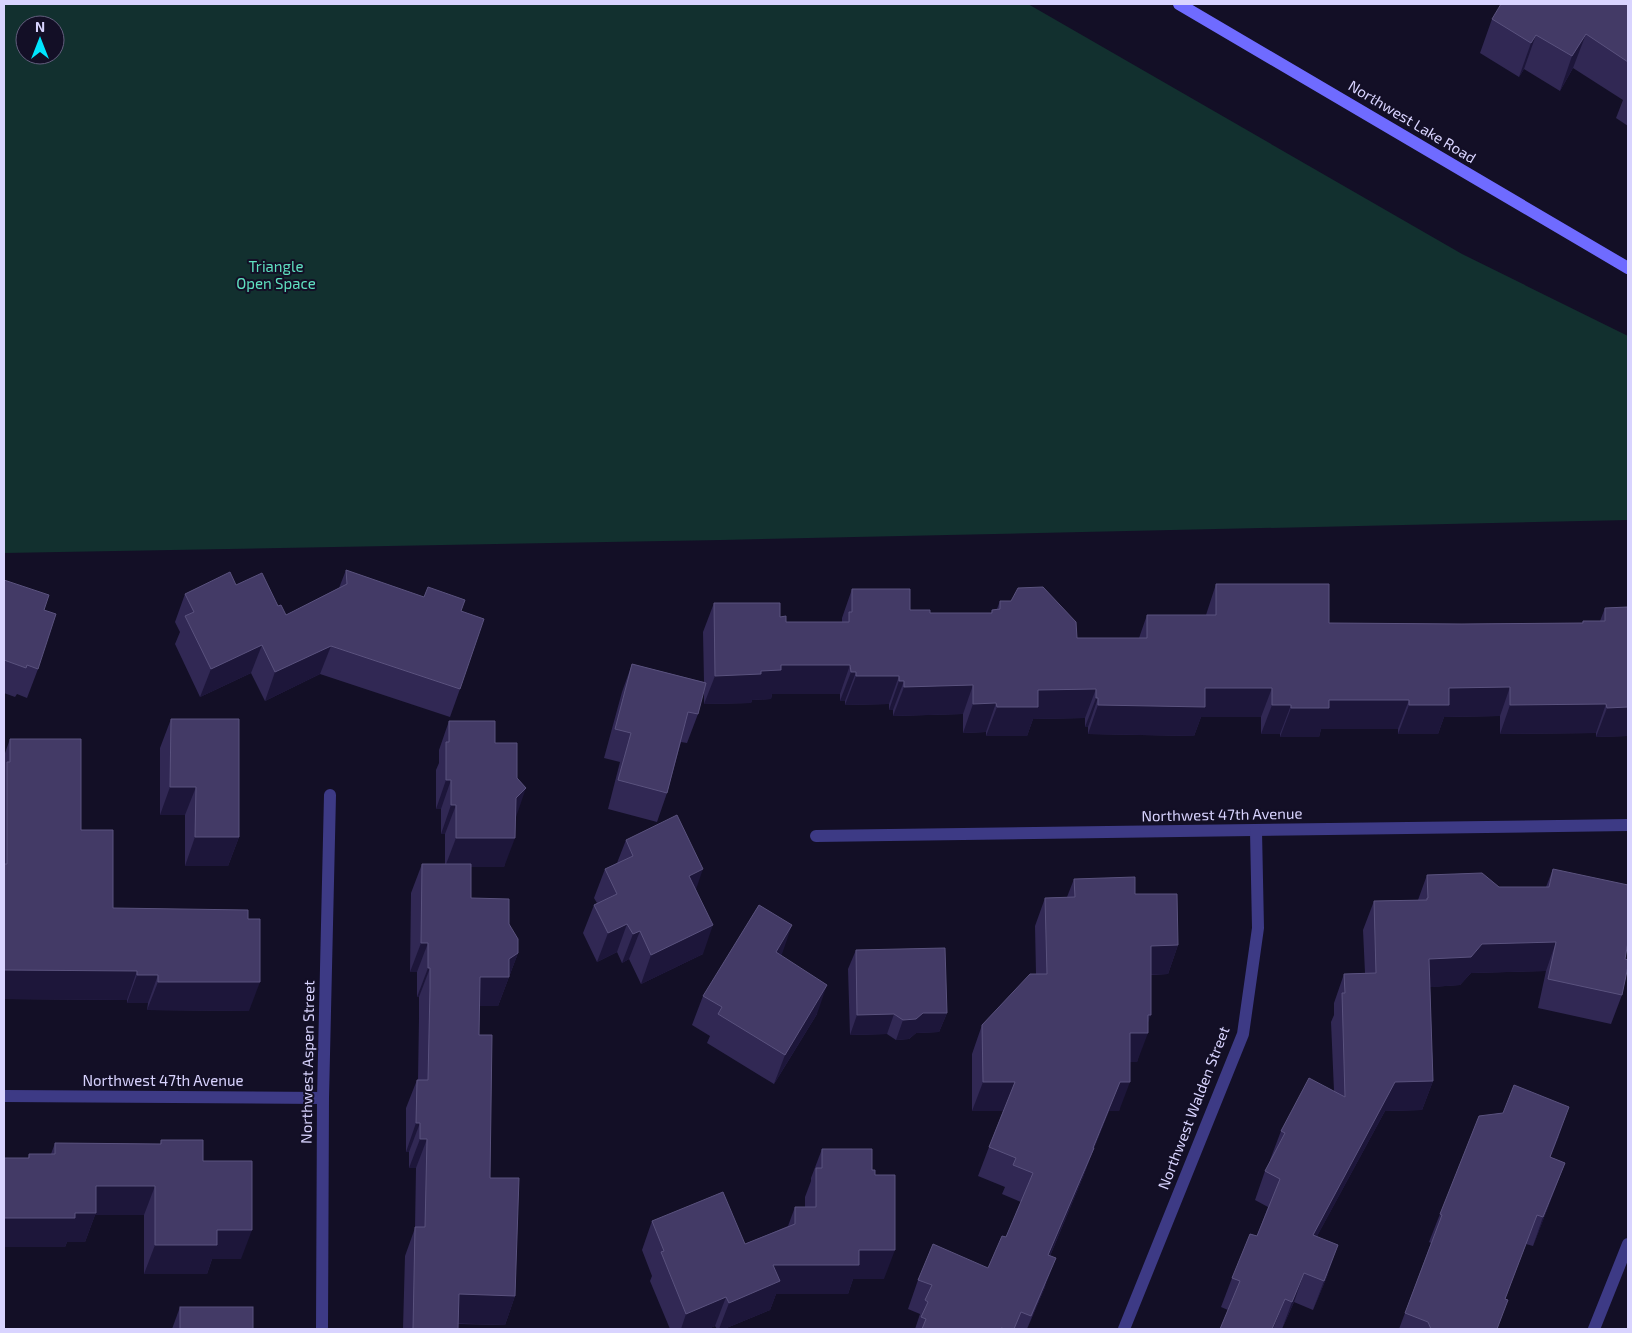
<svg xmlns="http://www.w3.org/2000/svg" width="1632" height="1333" font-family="'Exo 2',sans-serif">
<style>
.green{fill:#12302f;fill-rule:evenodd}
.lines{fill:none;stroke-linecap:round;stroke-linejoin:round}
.minor{stroke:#3d3a85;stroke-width:12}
.secondary{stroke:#6f6bff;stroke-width:12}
.wall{fill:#312854}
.shaded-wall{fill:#1d163a}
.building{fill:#433a66;stroke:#5a527e}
.labels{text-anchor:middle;stroke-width:4;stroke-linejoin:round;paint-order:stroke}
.street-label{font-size:15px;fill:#d9d4ff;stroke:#130f26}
.park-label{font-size:15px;fill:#5fe0c0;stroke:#130f26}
</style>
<rect width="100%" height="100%" fill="#130f26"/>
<path class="green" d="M4,4H1028L1462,254L1628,336V520L721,540L4,553ZM25,25H55V55H25Z"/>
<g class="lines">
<g class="minor">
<polyline points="816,836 1628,825"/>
<polyline points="4,1096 323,1098"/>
<polyline points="322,1329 323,1098 330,795"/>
<polyline points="1124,1329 1243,1034 1258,928 1256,831"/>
<polyline points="1594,1329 1628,1244"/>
</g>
<polyline class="secondary" points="1179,4 1628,268"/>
</g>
<g class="wall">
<polygon points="1628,4 1628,126 1616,118 1623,100 1573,68 1560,91 1524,69 1519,77 1480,53 1492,19"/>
<polygon points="346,570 461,611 460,689 450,717 320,674 265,701 251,673 200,697 175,644 180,632 175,622 185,594 236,585 278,606 286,615 339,588"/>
<polygon points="4,580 44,610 38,669 27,698 17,694 15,697 4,693"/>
<polygon points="1216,584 1329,623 1461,624 1582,623 1583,621 1600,621 1605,608 1628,607 1628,736 1596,737 1596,733 1500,734 1500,716 1444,717 1438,734 1398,734 1398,729 1321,729 1319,737 1280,737 1280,734 1261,734 1261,717 1201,717 1194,736 1088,734 1088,727 1085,727 1085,718 1033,719 1027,736 986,736 986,732 963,733 963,714 893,716 893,710 889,710 889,704 845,705 845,701 840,701 840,694 772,694 771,699 752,700 751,703 704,704 704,689 698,714 687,743 681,742 667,793 657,822 608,809 620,762 604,758 622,692 632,664 704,682 703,632 714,603 780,617 786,622 842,622 842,618 852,589 910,610 930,613 991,613 992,610 997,609 1000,601 1077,638 1139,638 1147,615 1206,615"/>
<polygon points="171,719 239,837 228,866 185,866 185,815 160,815 160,748"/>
<polygon points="449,721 495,743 516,818 504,867 471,867 471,898 509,924 518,953 498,1006 479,1006 479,1035 490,1178 515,1296 505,1325 458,1324 458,1329 403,1329 405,1256 415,1228 416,1168 409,1168 409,1152 406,1152 406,1108 417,1080 418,1080 419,1018 419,997 417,997 417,972 410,972 411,893 422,864 445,864 445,834 441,834 441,809 436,809 436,770 439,763 439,750"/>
<polygon points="10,739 81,830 113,908 249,1011 147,1010 148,1003 127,1003 127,1000 4,999 4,756"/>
<polygon points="626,840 696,889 703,954 641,984 629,959 622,963 617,952 597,962 583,933 594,905 597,903 594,898 605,869 617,863"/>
<polygon points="1553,869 1625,959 1622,995 1611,1024 1538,1008 1546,971 1471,973 1460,985 1430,987 1433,1081 1422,1110 1385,1111 1317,1236 1328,1274 1313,1310 1294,1302 1282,1329 1277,1329 1274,1328 1273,1329 1220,1329 1228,1310 1221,1307 1232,1278 1257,1236 1268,1207 1255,1200 1265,1171 1271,1160 1270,1160 1281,1131 1334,1091 1331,1022 1334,1015 1334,1003 1344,974 1365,973 1363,930 1374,901 1418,900 1427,875 1499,887 1546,887"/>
<polygon points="1074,879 1135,894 1178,945 1168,974 1151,975 1148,1023 1137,1062 1130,1062 1119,1111 1109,1111 1094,1148 1083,1177 1050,1256 1045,1287 1027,1329 915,1329 920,1314 908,1309 918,1280 988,1268 1006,1237 1021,1202 1002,1194 1005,1187 978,1176 989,1147 1003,1111 972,1111 972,1054 982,1025 1036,974 1035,926 1045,898 1067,897"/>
<polygon points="856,950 947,1013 939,1032 916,1033 909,1039 896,1040 887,1034 850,1035 848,969"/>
<polygon points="781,955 817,1014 774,1084 707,1043 710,1036 692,1025 703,996"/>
<polygon points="1559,1136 1550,1157 1565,1163 1533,1246 1526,1244 1505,1299 1497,1329 1399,1329 1431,1243 1429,1242 1440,1214"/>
<polygon points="161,1140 203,1161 241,1259 212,1259 207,1274 144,1274 144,1215 95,1215 85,1242 67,1242 65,1247 4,1247 4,1158 28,1158 29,1154 51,1154 55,1143 160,1144"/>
<polygon points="822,1149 872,1170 875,1175 884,1279 853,1279 848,1294 776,1294 770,1310 724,1329 717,1329 715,1326 708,1329 670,1329 650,1281 652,1276 642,1250 652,1221 745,1244 788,1226 795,1207 805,1207 805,1197 811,1181 811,1178"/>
<polygon points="180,1307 253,1329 172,1329"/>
</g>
<g class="shaded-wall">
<polygon points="1586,34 1573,68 1560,91 1572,56"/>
<polygon points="1536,35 1524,69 1519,77 1531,43"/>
<polygon points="262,645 251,673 200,697 211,669"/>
<polygon points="331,646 320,674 265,701 275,672"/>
<polygon points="781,665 850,665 840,694 772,694 771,699 752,700 751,703 704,704 715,676 761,671"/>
<polygon points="851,672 856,672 845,701 840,701"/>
<polygon points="856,676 899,676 889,704 845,705"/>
<polygon points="899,681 904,681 893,710 889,710"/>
<polygon points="973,685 963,714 893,716 904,687"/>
<polygon points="1510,687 1500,716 1444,717 1438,734 1398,734 1409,705 1449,688"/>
<polygon points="1205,688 1272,688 1261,717 1201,717 1194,736 1088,734 1098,705"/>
<polygon points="1096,689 1085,718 1033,719 1027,736 986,736 997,707 1038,690"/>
<polygon points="1096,698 1098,698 1088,727 1085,727"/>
<polygon points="1329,700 1409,700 1398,729 1321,729 1319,737 1280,737 1291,708"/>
<polygon points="996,703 986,732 963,733 973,704"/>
<polygon points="1606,704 1596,733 1500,734 1510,705"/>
<polygon points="1272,705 1291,705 1280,734 1261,734"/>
<polygon points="1628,707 1628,736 1596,737 1607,708"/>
<polygon points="446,780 451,780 441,809 436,809"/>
<polygon points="170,787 196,787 185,815 160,815"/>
<polygon points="526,788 516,817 516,798"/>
<polygon points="451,805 456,805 445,834 441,834"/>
<polygon points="195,837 239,837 228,866 185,866"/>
<polygon points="456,838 515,838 504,867 445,867"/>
<polygon points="703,869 693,898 689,876"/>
<polygon points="627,924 617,952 597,962 608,933"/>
<polygon points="713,925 703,954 641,984 651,955"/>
<polygon points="792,925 782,954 766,980 776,952"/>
<polygon points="640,931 629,959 622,963 633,934"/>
<polygon points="1556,942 1546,971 1471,973 1460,985 1419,988 1429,959 1482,944"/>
<polygon points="421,943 428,943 417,972 410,972"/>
<polygon points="1178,945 1168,974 1140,975 1151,946"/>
<polygon points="518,953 498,1006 470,1006 480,977"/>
<polygon points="428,968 430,968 419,997 417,997"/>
<polygon points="4,970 137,971 127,1000 4,999"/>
<polygon points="137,975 158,975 148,1003 127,1003"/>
<polygon points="158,982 260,982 249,1011 147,1010"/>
<polygon points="827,985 817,1014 774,1084 785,1055"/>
<polygon points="923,1013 947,1013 939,1032 916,1033 909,1039 896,1040 903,1020"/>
<polygon points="894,1014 887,1034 850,1035 857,1015"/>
<polygon points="1148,1015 1151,1015 1144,1033 1148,1033 1137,1062 1119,1062 1130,1033"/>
<polygon points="1433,1081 1422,1110 1385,1111 1302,1264 1313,1235 1395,1082"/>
<polygon points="983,1082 1015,1082 1005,1111 972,1111"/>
<polygon points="1120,1082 1130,1082 1119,1111 1109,1111 1091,1156 1094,1148 1083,1177 1038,1284 1048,1255"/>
<polygon points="1569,1107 1559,1136 1539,1186 1550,1157"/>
<polygon points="416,1123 420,1123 409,1152 406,1152"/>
<polygon points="420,1139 427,1139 416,1168 409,1168"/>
<polygon points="1565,1163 1554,1192 1533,1246 1543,1217"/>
<polygon points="96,1186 155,1186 144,1215 95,1215 85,1242 67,1242 65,1247 4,1247 4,1218"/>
<polygon points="217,1230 252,1230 241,1259 212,1259 207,1274 144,1274 155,1245"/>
<polygon points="1338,1245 1328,1274 1313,1310 1324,1281"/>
<polygon points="859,1250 895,1250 884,1279 853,1279 848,1294 776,1294 770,1310 724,1329 719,1329 729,1303 773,1265"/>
<polygon points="1056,1258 1045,1287 1027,1329"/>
<polygon points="1304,1273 1294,1302 1282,1329 1292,1302"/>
<polygon points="459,1294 515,1296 505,1325 448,1323"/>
<polygon points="726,1297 715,1326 708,1329 681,1329 686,1314"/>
<polygon points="1285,1299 1273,1329 1272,1329"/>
</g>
<g class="building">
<polygon points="1501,4 1628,4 1628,62 1586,34 1572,56 1536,35 1531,43 1492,19"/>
<polygon points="346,570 424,597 428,587 465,600 461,611 484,619 460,689 331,646 275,672 262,645 211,669 185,616 194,612 185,594 230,572 236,585 262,573 278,606 281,605 286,615 347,584"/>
<polygon points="4,580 49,595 44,610 56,614 38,669 27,665 26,668 4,660"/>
<polygon points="1216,584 1329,584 1329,623 1461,624 1583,623 1583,621 1605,621 1605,608 1628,607 1628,707 1607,708 1606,704 1510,705 1510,687 1449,688 1449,705 1409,705 1409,700 1329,700 1329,708 1291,708 1291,705 1272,705 1272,688 1205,688 1205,707 1098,705 1098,698 1096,698 1096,689 1038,690 1038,707 997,707 996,703 973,704 973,685 904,687 904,681 899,681 899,676 856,676 856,672 851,672 850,665 781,665 781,670 761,671 761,674 715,676 714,603 780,603 780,617 786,616 786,622 849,622 849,612 852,612 852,589 910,589 910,610 930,610 930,613 992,613 992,610 1000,609 1000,601 1011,601 1018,588 1043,587 1076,622 1077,638 1147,638 1147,615 1216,615"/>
<polygon points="632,664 706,683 698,714 688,712 667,793 618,780 631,733 615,729"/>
<polygon points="171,719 239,719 239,837 195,837 196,787 170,787"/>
<polygon points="449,721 495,721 495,743 517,743 517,778 526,788 516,798 515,838 456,838 456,805 451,805 451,780 446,780 446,742 449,742"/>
<polygon points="10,739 81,739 81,830 113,830 113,908 248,910 248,919 260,919 260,982 158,982 158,975 137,975 137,971 4,970 4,864 7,864 7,762 10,762"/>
<polygon points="677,815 703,869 689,876 713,925 651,955 640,931 633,934 627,924 608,933 594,905 617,894 605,869 633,856 626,840"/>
<polygon points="422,864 471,864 471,898 509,899 509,924 518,939 518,953 509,959 509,977 480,977 479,1035 492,1035 490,1178 519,1178 515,1296 459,1294 458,1329 413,1329 415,1227 425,1227 427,1139 420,1139 420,1123 416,1123 417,1080 428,1080 430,989 430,968 428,968 428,943 421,943"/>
<polygon points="1553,869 1628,885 1628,942 1625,959 1628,960 1628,966 1622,995 1548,979 1556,942 1482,944 1471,957 1429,959 1433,1081 1395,1082 1313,1235 1338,1245 1324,1281 1304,1273 1292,1302 1285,1299 1272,1329 1220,1329 1240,1281 1232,1278 1250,1234 1257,1236 1280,1179 1265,1171 1285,1133 1281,1131 1309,1078 1345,1097 1342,993 1345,993 1344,974 1376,973 1374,901 1427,900 1427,898 1428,898 1427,875 1482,873 1499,887 1549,887"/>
<polygon points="1135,877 1135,894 1177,894 1178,945 1151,946 1151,1015 1148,1015 1148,1033 1130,1033 1130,1082 1120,1082 1093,1148 1094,1148 1048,1255 1056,1258 1031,1316 1021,1312 1014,1329 1006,1329 1001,1328 1001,1329 922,1329 926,1319 921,1317 928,1302 925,1300 932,1285 918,1280 933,1244 988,1268 1002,1236 1006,1237 1033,1173 1013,1165 1016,1158 989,1147 1015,1082 983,1082 982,1025 1030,974 1047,974 1045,898 1075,897 1074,879"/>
<polygon points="759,905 792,925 776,952 827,985 785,1055 718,1014 722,1007 703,996"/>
<polygon points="945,948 947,1013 923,1013 916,1019 903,1020 894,1014 857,1015 856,950"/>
<polygon points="1514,1085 1569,1107 1550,1157 1565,1163 1543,1217 1537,1215 1505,1299 1508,1300 1497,1329 1431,1329 1428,1322 1405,1313 1442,1215 1440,1214 1479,1116 1503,1113"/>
<polygon points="161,1140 203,1140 203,1161 252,1161 252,1230 217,1230 217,1245 155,1245 155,1186 96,1186 96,1213 75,1213 75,1218 4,1218 4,1158 29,1158 29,1154 55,1154 55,1143 161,1144"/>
<polygon points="822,1149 872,1149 872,1170 875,1170 875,1175 895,1175 895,1250 859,1250 859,1265 773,1265 780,1281 729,1303 726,1297 686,1314 661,1252 664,1251 652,1221 723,1192 745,1244 795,1224 795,1207 816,1207 816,1168 822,1168"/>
<rect x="180" y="1307" width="73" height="22"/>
</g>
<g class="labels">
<g class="street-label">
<text transform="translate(1412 122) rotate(31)" y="5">Northwest Lake Road</text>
<text transform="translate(1222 815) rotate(-1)" y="5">Northwest 47th Avenue</text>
<text transform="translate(308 1062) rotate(-89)" y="5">Northwest Aspen Street</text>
<text x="163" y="1086">Northwest 47th Avenue</text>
<text transform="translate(1194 1108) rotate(-69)" y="5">Northwest Walden Street</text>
</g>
<g class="park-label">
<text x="276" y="272">Triangle<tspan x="276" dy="17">Open Space</tspan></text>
</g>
</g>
<rect width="1632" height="1333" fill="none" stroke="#d9d4ff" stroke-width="10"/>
<g transform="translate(40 40)"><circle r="24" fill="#130f26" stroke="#625e7d"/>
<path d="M0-4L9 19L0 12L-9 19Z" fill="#00e5ff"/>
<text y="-8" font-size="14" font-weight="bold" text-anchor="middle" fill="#d9d4ff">N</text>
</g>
</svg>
